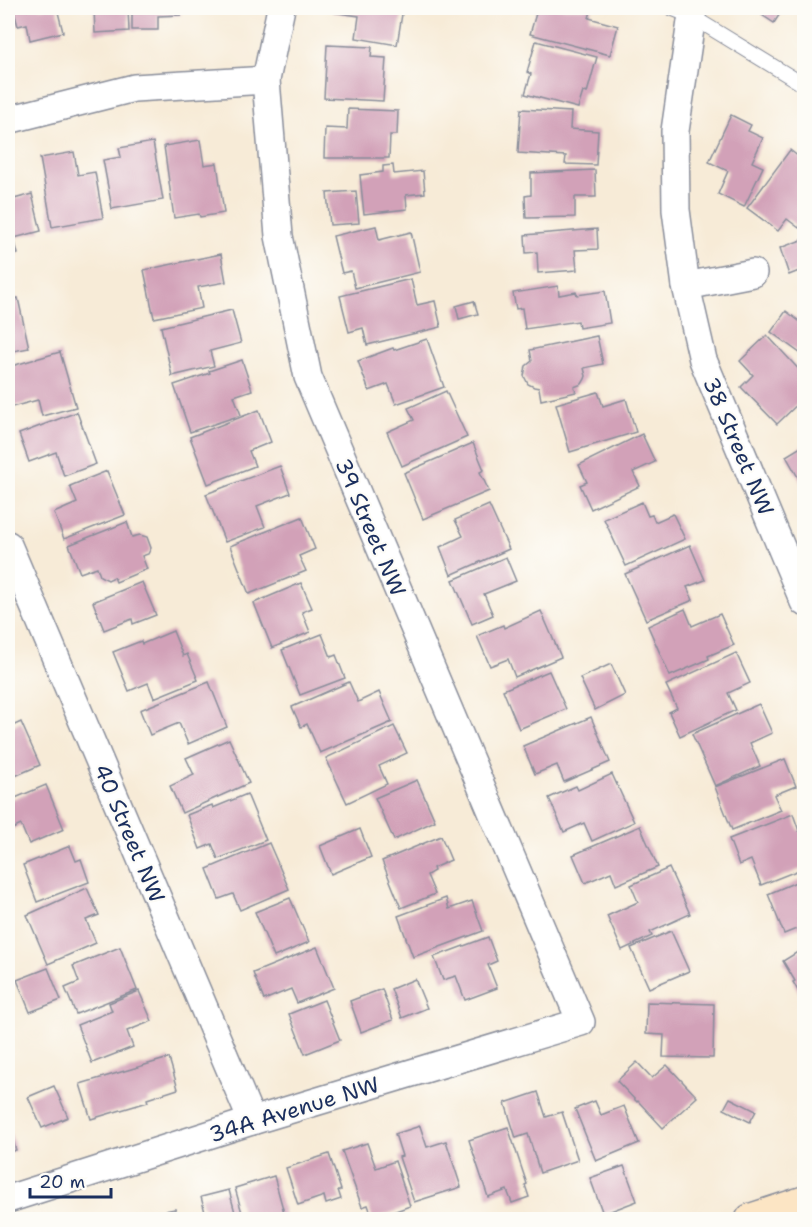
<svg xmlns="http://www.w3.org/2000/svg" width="812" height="1227" font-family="'Shantell Sans',sans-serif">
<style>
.building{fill:#d2a1b8}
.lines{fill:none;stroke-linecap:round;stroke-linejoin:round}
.lane-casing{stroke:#898d9a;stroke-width:16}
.street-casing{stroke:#898d9a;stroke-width:30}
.secondary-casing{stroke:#898d9a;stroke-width:36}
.lane{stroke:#fff;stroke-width:14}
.street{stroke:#fff;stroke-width:27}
.secondary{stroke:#fce5c4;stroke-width:33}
.labels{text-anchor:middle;stroke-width:4.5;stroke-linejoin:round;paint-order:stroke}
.street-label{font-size:22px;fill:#1b2f5e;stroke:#fdfcf7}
</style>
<rect width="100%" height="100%" fill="#fdfcf7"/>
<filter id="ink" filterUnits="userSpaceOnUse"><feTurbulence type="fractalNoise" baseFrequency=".0167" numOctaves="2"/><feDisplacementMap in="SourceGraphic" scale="12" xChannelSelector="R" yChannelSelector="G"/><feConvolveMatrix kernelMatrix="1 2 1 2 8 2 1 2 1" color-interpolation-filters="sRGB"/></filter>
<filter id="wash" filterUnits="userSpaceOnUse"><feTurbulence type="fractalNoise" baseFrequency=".008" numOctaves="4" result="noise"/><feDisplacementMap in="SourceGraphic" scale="24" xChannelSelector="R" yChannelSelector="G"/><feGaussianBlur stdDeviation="1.35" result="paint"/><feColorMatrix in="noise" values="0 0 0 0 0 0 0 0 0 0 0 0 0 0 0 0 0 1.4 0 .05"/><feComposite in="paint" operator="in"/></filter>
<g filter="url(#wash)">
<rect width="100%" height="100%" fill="#f7ebd7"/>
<g id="blocks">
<g class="building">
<polygon points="13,8 57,8 63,32 30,40 27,24 18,26"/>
<polygon points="94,8 128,8 129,31 95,33"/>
<polygon points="132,8 181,8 181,15 158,16 158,30 132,30"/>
<polygon points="332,8 403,8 397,45 356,38 359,16 332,12"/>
<polygon points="535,8 592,8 589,18 618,26 610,55 530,34 537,10 535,10"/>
<polygon points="755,8 788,8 785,14 781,12 774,23 762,15 764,12"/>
<polygon points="536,41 597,57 587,93 583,92 578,108 525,94 531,74 527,72"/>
<polygon points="327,45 372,47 371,57 386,58 383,101 324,98"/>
<polygon points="348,109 398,111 397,135 390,135 389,158 324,158 325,128 347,129"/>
<polygon points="521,109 571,112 570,129 598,131 596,165 565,164 566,156 518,153"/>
<polygon points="731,115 751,125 748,131 763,138 752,162 763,167 744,207 718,194 728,171 709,162"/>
<polygon points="200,140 204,165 217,163 224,213 200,217 199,214 174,218 164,146"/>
<polygon points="153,142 163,200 112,209 103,160 121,157 119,148"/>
<polygon points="790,150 804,161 804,220 799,228 787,219 778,231 747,208"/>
<polygon points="74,152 78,175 95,172 103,218 52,227 40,158"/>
<polygon points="393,165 394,174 423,171 425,193 406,195 407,209 364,214 360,175 383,172 383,166"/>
<polygon points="595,170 596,197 575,197 575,217 526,218 525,196 531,195 531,173"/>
<polygon points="8,177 14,199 32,194 41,231 14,238 18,254 8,256"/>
<polygon points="356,191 359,223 330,225 327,193"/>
<polygon points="376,226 379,240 411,232 420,272 355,288 351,271 342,273 333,236"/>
<polygon points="597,229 598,249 575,250 577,270 538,273 537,252 526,253 525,235"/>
<polygon points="804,239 804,269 789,275 780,248"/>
<polygon points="221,254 226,282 198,287 202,308 154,318 144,270"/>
<polygon points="411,279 417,305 435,301 441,327 367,345 363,328 349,332 340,296"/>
<polygon points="558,286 559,295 576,292 577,295 605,291 610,323 579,328 578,321 525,329 522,308 516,309 513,293"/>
<polygon points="18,298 29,348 8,352 8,300"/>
<polygon points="474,301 478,314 459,319 456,306"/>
<polygon points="232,310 241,343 210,351 214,366 172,376 161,327"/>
<polygon points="786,311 799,321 804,314 804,356 771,332"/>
<polygon points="767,335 804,375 804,398 777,424 741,387 753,375 740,361"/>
<polygon points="597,336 603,364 584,368 586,376 585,379 582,384 574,387 576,392 541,400 539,388 534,387 528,384 524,376 526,366 532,361 530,350"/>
<polygon points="427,339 444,387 396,404 388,384 369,391 358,361 393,348 394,350"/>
<polygon points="60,352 76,407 42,416 38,400 8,408 8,367"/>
<polygon points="242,360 252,390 234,396 241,415 190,432 174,385 210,373 209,371"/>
<polygon points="446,391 467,437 402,466 387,432 414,420 408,408"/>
<polygon points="598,392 603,406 626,399 636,432 570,452 556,404"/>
<polygon points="259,410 271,442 249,451 255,466 208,484 190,437"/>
<polygon points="77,412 96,464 64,476 56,452 29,462 19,434"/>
<polygon points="642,434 655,462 633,472 640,486 591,509 580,485 587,482 579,465"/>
<polygon points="473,443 484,470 480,472 489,491 423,519 404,473"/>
<polygon points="804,445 804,485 803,486 786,456"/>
<polygon points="280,466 290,493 257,506 265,527 225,542 206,494"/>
<polygon points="107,471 125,515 64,539 54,513 77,503 70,486"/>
<polygon points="642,502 648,516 652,515 655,522 673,514 685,539 626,566 604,519"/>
<polygon points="489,505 509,549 451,575 440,547 463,536 455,520"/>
<polygon points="302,517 315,549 299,556 306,571 249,594 230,546"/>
<polygon points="127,522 132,537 140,535 147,537 151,548 148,554 142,556 147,569 116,582 114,577 108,580 100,576 97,567 80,573 69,545"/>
<polygon points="690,545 705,580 687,587 693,600 646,620 625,574"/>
<polygon points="506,557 516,581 484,594 493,615 472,624 453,580"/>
<polygon points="142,582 156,615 133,624 132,619 104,630 93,602"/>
<polygon points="301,583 312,608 302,612 310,632 272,648 254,603"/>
<polygon points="685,609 692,626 720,614 734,645 708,656 709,659 670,676 648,626"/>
<polygon points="541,611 561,657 515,677 508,659 490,666 477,636 503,625 504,628"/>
<polygon points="173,631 183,656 187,654 198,680 154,698 148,683 129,691 113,652 141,641 142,644"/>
<polygon points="322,634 331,657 336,655 345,678 300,695 282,650"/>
<polygon points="736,653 750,683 728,693 736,710 680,736 669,712 677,708 666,685"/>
<polygon points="611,664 625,695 595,710 580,678"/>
<polygon points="549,671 566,709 519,729 503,690"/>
<polygon points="209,682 227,727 188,744 179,723 150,735 140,710"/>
<polygon points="349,682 358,702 379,692 392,722 320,753 307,724 301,727 292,707"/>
<polygon points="759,704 772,733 750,743 760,766 715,786 692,734"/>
<polygon points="591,717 610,762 564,782 557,765 535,774 523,746"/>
<polygon points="21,722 40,765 8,779 8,728"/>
<polygon points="394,726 407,753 379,766 387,784 347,803 326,758"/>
<polygon points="229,739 249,783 182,813 170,786 194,775 186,758"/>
<polygon points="785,759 796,786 774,795 781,810 732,830 715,787"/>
<polygon points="612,774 634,822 592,841 584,823 564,832 549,798 576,786 578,790"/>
<polygon points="417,780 435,821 394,840 375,798"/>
<polygon points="46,785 64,829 29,844 21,825 8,831 8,801"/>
<polygon points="247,794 266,840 218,859 212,844 200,849 187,815 212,805 213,808"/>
<polygon points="793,814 799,831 804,829 804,868 761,885 751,860 739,865 729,839"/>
<polygon points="640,826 658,867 616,885 611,872 585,883 573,855"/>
<polygon points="360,829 371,857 331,874 320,846"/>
<polygon points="441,836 451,860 433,868 434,871 427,875 435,894 401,908 382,861"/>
<polygon points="269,843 289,889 240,910 233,894 219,899 207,869"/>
<polygon points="70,846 76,861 81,859 89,882 37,902 23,865"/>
<polygon points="669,868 690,914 650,932 652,936 622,950 607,916 638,902 631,885"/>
<polygon points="804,875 804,926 784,934 768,894 803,879 802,876"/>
<polygon points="87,888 99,915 86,920 96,943 48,964 27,915"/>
<polygon points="290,898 309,942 274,957 255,912"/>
<polygon points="446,898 449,909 472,901 483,931 413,957 398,916"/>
<polygon points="671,931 689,971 649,988 631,948"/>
<polygon points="488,937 497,961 488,965 497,988 465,1000 456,976 443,980 434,957"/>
<polygon points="120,947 137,990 76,1014 65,988 79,982 73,966"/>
<polygon points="317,947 334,988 297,1003 291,989 264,1000 253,973"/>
<polygon points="804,948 804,1001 793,982 795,981 783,961"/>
<polygon points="48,968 61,1000 30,1012 17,980"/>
<polygon points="415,979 427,1008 402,1018 391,989"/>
<polygon points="382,989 393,1020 361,1032 350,1001"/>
<polygon points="139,991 152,1021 127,1031 133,1047 92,1063 77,1025 112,1011 109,1003"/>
<polygon points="324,1000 340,1040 305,1054 289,1014"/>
<polygon points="647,1002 714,1004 713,1058 663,1057 664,1035 646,1034"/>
<polygon points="169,1058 178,1089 147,1099 148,1102 91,1119 80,1084"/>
<polygon points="637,1062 652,1078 667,1065 697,1097 663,1128 638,1101 637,1102 617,1081"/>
<polygon points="54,1086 68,1117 42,1128 28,1097"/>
<polygon points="538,1092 546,1117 562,1112 578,1160 540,1173 528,1134 516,1138 505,1103"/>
<polygon points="730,1098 756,1111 750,1122 724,1109"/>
<polygon points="595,1101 601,1115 624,1106 639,1143 596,1161 575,1109"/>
<polygon points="8,1126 16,1150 8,1153"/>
<polygon points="420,1126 427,1147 446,1141 461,1187 414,1202 399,1157 402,1156 395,1134"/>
<polygon points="508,1127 527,1184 525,1185 529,1197 512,1203 507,1190 488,1197 469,1140"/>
<polygon points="367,1143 376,1168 395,1161 410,1206 373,1219 368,1205 362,1207 342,1151"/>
<polygon points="329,1154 341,1190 338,1190 341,1199 326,1204 324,1196 298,1205 286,1168"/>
<polygon points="624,1166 637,1201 603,1214 590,1178"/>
<polygon points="274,1176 286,1220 244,1220 235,1188"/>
<polygon points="229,1190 237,1220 207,1220 201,1197"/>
<polygon points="175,1209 177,1220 138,1220 137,1217"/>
</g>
</g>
</g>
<g filter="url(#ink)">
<use href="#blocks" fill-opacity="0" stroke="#898d9a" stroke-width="1.5"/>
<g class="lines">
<g class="lane-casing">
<polyline id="lane" points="671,8 691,16 804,85"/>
</g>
<g class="street-casing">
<g id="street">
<polyline points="693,8 675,131 676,210 686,286 703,360 804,602"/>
<polyline points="8,120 134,88 266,80"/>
<polyline points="686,286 753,273"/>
<polyline points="8,545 252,1121"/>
<polyline points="8,1199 252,1121 581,1022 308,377 279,236 266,80 281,8"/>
</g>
</g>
<g class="secondary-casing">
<polyline id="secondary" points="752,1220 804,1203"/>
</g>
<use href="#lane" class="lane"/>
<use href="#street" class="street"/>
<use href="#secondary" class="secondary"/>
</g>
</g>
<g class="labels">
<g class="street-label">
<text transform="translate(739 446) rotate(67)" y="8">38 Street NW</text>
<text transform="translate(371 527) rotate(67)" y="8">39 Street NW</text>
<text transform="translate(130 833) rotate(67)" y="8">40 Street NW</text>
<text transform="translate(294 1109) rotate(-17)" y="8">34A Avenue NW</text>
</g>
</g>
<rect width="812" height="1227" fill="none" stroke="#fdfcf7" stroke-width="30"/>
<path d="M30 1188v9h81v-9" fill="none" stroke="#1b2f5e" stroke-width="3"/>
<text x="39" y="1188" font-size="18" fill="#1b2f5e" stroke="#fdfcf7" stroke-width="4.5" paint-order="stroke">20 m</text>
</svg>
